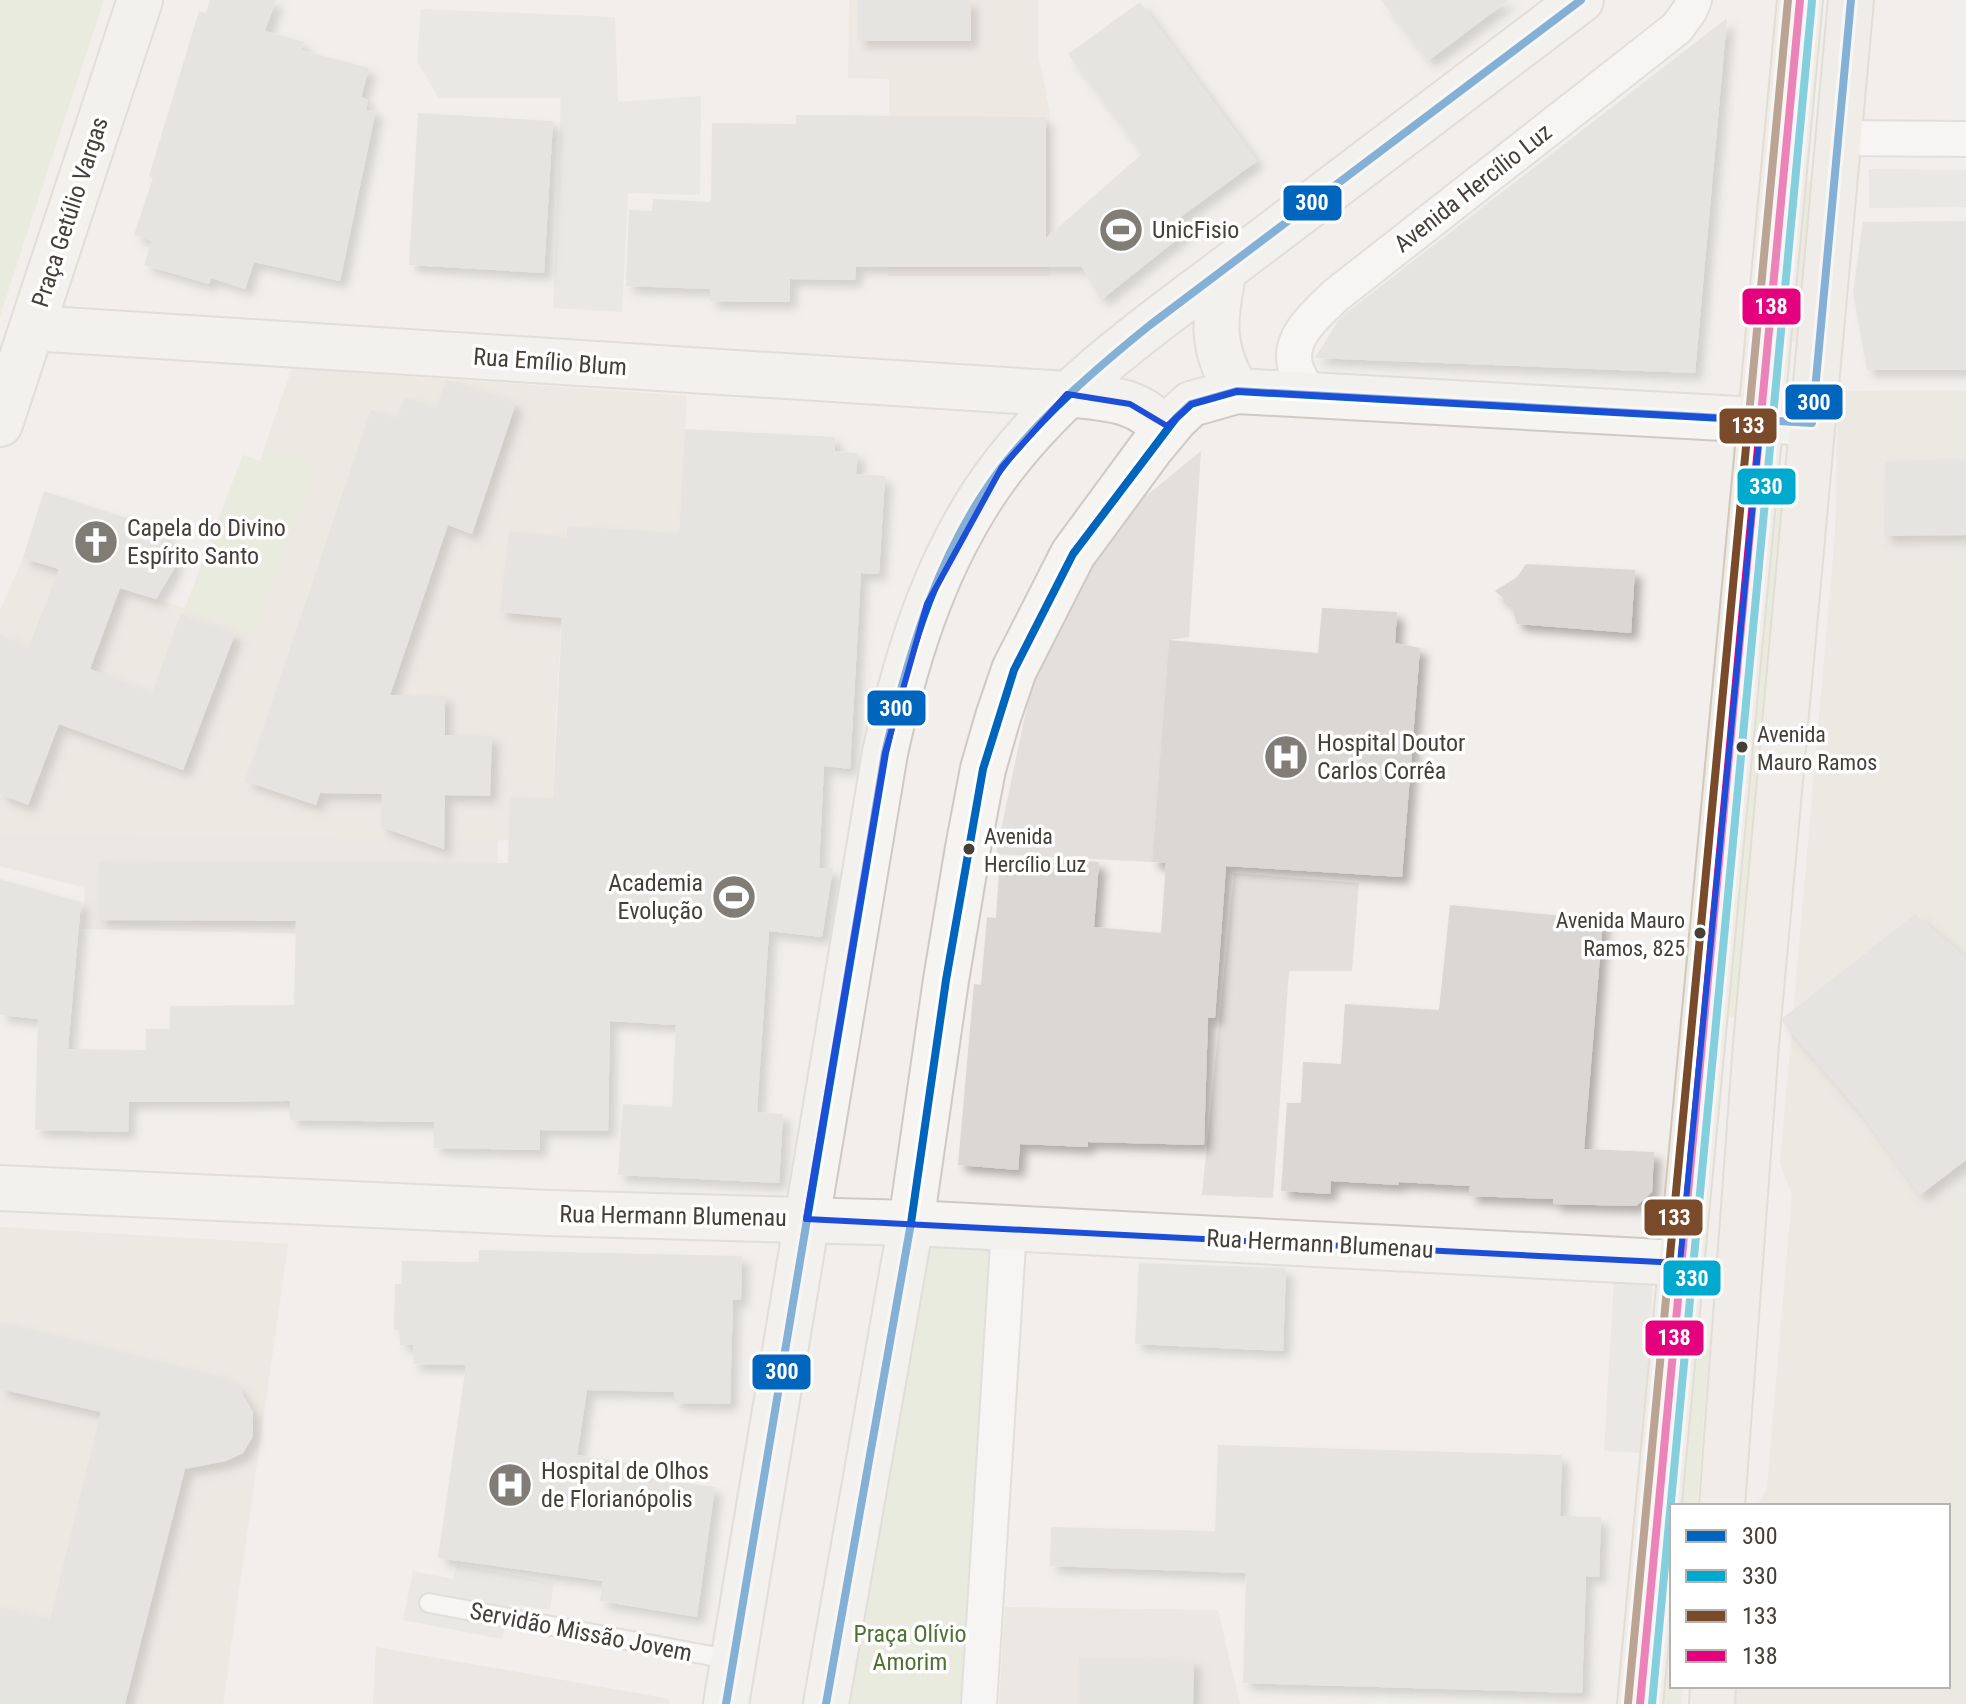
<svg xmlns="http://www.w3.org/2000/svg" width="1966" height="1704" font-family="'Roboto Condensed',sans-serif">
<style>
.residential{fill:#e4dfda}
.commercial{fill:#ebe1d9}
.education{fill:#e6e0d8}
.green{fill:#e0e7ce}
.parking{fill:#e2dfdc}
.building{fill:#dad7d4;filter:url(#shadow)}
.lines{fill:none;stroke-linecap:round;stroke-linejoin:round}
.lane-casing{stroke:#cfccc9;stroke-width:22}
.street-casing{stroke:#cfccc9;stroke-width:38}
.secondary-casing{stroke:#cecac3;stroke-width:48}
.primary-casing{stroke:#d1c8bb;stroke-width:48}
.lane{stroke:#fdfcfc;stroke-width:18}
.street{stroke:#fdfcfc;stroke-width:34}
.secondary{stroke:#f6f4f0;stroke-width:44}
.primary{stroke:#efebe5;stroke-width:44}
.bus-1-casing{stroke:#fff;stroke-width:14}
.bus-2-casing{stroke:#fff;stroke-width:14}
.bus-3-casing{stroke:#fff;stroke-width:14}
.bus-4-casing{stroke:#fff;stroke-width:14}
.bus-1{stroke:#0065bd;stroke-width:8}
.bus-2{stroke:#00a9ce;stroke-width:8}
.bus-3{stroke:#7a4b2a;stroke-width:8}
.bus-4{stroke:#e5007d;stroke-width:8}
.marked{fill:none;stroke:#1d4ed8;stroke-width:6;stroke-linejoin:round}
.bus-dot{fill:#463f38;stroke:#fff;stroke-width:3}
.labels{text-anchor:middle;stroke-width:7;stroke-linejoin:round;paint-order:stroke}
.bus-label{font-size:22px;fill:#463f38;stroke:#fff;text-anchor:start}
.street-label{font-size:24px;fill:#463f38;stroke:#fff}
.poi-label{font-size:24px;fill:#463f38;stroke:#fff;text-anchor:start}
.park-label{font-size:24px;fill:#4f7132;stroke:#fff}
.line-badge{stroke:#fff;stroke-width:3}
.badge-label{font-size:22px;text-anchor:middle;font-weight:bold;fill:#fff}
</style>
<defs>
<filter id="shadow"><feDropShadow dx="7" dy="7" stdDeviation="4" flood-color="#0004"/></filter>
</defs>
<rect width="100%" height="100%" fill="#f1eeeb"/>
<g class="residential">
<polygon points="0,835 498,839 495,938 82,929 85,888 0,866"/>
<polygon points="1005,1607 1218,1610 1240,1704 999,1704"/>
<polygon points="376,1647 670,1699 669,1704 373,1704"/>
</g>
<polygon class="commercial" points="849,0 1038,0 1038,52 1050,113 1049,276 888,276 889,79 848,78"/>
<g class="education">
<polygon points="292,368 687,396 679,533 567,527 556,710 551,841 0,835 0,610 23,558 185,608 243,455 260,461"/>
<polygon points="1966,390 1966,1704 1733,1704 1734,1686 1948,1686 1948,1506 1757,1506 1767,1488 1792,1195 1780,1163 1835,534 1838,391"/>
<polygon points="0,1227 288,1244 223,1704 0,1704"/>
</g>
<g class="green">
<polygon points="0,0 104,0 0,316"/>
<polygon points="1805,181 1817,182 1803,342 1792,341"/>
<polygon points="266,446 317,465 253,634 185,608 243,455 260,462"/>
<polygon points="1768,491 1789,493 1741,1018 1721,1015"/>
<polygon points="917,1243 995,1246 962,1704 844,1704"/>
<polygon points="1690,1347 1709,1349 1697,1506 1677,1506"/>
<polygon points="1672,1572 1672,1686 1683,1686 1681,1704 1661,1704"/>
</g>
<g class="parking">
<polygon points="421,9 615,17 618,102 701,96 700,195 628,193 622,312 553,308 561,98 439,98 417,62"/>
<polygon points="1869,169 1966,170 1966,207 1869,208"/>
<polygon points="1201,451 1189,637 1169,640 1152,862 996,854 1034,672 1090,562 1140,501"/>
<polygon points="1234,873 1359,883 1352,971 1289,971 1273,1198 1202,1195"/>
<polygon points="1614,1279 1653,1282 1643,1453 1604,1451"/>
<polygon points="457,1564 554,1583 550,1610 510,1604 502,1639 403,1620 413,1571 453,1579"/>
</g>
<g class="building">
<polygon points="210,0 276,0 265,31 304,42 301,50 369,68 361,97 368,100 366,110 376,110 340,281 254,262 245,289 211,278 209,284 144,265 152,241 134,235 153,178 149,176 199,11 206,13"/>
<rect x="858" y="0" width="113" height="41"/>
<polygon points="1381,0 1509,0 1428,61"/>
<polygon points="1140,2 1257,161 1175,221 1185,233 1101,300 1082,267 856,267 855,280 790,279 790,302 710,301 710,289 626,286 629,210 652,211 653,199 711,202 712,123 796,124 796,115 1046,117 1046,238 1142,154 1068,54"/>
<polygon points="1727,18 1695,373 1315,358 1338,321 1346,313"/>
<polygon points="418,113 553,121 544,273 409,265"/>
<polygon points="1966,221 1966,370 1867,370 1853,292 1863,222"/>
<polygon points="446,380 516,403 472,534 448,525 390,695 445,696 445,735 492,736 490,796 445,795 444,849 381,827 382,794 320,793 316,805 245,781 371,410 397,419 405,397 436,408"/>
<polygon points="685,429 835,437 835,451 858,453 856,474 885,476 879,574 861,573 850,769 824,766 819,868 833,868 822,937 769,931 757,1112 783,1114 779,1183 618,1175 623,1104 672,1107 676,1025 610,1021 608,1131 540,1130 540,1150 434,1148 434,1122 290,1120 290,1101 129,1102 128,1132 35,1130 38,1019 0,1015 0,879 81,902 68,1049 146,1050 146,1029 170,1029 170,1006 294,1005 296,921 98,920 99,861 508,863 510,797 553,798 562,618 500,612 509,531 567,537 567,526 679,533"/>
<polygon points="1966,459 1966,535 1884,536 1885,461"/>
<polygon points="44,491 161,529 175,557 174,569 156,599 120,588 90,669 152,693 181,614 235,634 183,770 59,724 28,805 0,794 0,635 29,647 59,569 23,558"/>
<polygon points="1526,564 1635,570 1631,633 1517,624 1511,605 1495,591 1517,577"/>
<polygon points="1322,608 1397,612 1395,643 1420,648 1402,877 1226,866 1215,1018 1208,1018 1204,1145 1088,1142 1088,1147 1020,1144 1018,1170 958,1165 974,984 981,985 987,917 996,918 1000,858 1063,864 1063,860 1099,862 1094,927 1161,933 1166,863 1152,862 1169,640 1318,653"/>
<polygon points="1450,905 1603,920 1584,1149 1654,1152 1652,1192 1636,1206 1553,1204 1553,1199 1469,1196 1470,1186 1399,1182 1399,1185 1331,1181 1330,1194 1281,1191 1287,1103 1301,1103 1303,1062 1341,1064 1345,1004 1439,1010"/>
<polygon points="1915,914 1966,958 1966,1160 1920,1195 1864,1117 1783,1023 1783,1018"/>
<polygon points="479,1250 742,1256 741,1300 733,1300 730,1404 674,1403 674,1392 587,1390 577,1455 632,1464 630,1475 715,1487 697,1617 600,1601 603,1581 438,1558 466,1365 413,1364 413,1345 400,1345 400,1330 394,1330 395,1284 402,1284 402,1261 479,1262"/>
<polygon points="1139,1263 1286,1268 1283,1351 1135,1344"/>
<polygon points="0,1322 221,1377 239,1388 253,1412 253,1436 243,1453 226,1461 185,1469 125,1704 0,1704 0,1607 50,1620 101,1412 0,1389"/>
<polygon points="1218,1445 1562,1455 1560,1516 1601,1517 1599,1577 1586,1576 1582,1693 1243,1683 1246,1573 1050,1566 1051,1527 1215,1531"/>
<polygon points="1079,1658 1194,1660 1193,1704 1079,1704"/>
</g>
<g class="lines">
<g class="lane-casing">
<polyline id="lane" points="429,1603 733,1660"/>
</g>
<g class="street-casing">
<g id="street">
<polyline points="1838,138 1966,139"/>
<path d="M1309,395C1305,386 1298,376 1295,365C1288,336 1318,313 1336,295L1677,28L1690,10L1694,0"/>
<polyline points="979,1704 1009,1228"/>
</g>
</g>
<g class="secondary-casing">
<g id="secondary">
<path d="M1224,270C1214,319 1210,347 1237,391"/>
<path d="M32,328L1067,394C1102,398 1143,398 1163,431"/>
<polyline points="0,424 140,0"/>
<polyline points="0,1188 549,1213 911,1223 1680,1263"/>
<path d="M726,1704L885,753C907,652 939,549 1004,465C1071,378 1161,318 1248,252C1359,168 1470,84 1581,0"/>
<polyline points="826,1704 911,1223 946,980 968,848 983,769 998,717 1014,670 1073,554 1151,448 1176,418 1191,404 1237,391 1812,423"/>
</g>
</g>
<g class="primary-casing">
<g id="primary">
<polyline points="1722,1506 1756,1044 1851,0"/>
<polyline points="1640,1704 1800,0"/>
<polyline points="1712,1704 1713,1686"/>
</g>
</g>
<use href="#lane" class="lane"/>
<use href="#street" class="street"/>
<use href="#secondary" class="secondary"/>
<use href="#primary" class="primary"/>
<g class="bus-1-casing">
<g id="bus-1">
<path d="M726,1704L885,753C909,651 939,547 1005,463C1047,411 1098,367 1150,325L1581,0"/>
<polyline points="826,1704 911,1223 946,980 983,769 1014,670 1073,554 1176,418 1191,404 1237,391 1812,423 1851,0"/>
</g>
</g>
<g class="bus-2-casing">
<polyline id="bus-2" points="1652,1704 1812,1"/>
</g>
<g class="bus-3-casing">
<polyline id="bus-3" points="1628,1703 1788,0"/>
</g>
<g class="bus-4-casing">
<polyline id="bus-4" points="1640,1704 1800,0"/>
</g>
<use href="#bus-1" class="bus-1"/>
<use href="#bus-2" class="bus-2"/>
<use href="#bus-3" class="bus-3"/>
<use href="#bus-4" class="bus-4"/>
</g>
<path d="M0 0H1966V1704H0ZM1237,391L1761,420L1680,1263L806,1219L885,753L927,604L1002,467L1067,394L1130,404L1167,426L1191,404Z" fill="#f1eeeb" fill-opacity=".55" fill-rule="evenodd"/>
<path class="marked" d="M1237,391L1761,420L1680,1263L806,1219L885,753L927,604L1002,467L1067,394L1130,404L1167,426L1191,404Z"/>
<defs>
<g id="stadium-disc" transform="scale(2.3)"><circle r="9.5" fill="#827c77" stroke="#fff"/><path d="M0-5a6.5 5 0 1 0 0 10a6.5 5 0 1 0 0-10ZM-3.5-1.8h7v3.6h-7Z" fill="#fff"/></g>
<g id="church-disc" transform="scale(2.3)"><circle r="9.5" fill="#827c77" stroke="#fff"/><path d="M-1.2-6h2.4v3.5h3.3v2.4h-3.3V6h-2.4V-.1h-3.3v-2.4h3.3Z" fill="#fff"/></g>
<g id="hospital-disc" transform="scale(2.3)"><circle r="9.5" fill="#827c77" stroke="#fff"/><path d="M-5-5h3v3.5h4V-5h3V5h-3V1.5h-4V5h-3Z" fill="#fff"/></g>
</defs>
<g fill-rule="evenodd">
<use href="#stadium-disc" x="1121" y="230"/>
<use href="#church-disc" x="96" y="542"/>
<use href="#hospital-disc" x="1286" y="757"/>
<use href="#stadium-disc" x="734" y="897"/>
<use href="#hospital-disc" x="510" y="1485"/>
</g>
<g class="bus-dot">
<circle cx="1742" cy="747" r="7"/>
<circle cx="969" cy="849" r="7"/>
<circle cx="1700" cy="933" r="7"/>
</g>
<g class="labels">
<g class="bus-label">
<text x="1757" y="742">Avenida<tspan x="1757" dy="28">Mauro Ramos</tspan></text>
<text x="984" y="844">Avenida<tspan x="984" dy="28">Hercílio Luz</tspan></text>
<text x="1685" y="928" text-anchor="end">Avenida Mauro<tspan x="1685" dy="28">Ramos, 825</tspan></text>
</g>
<g class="street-label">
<text transform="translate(1473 188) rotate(-38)" y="8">Avenida Hercílio Luz</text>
<text transform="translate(70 212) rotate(-72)" y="8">Praça Getúlio Vargas</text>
<text transform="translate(550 362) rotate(4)" y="8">Rua Emílio Blum</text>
<text transform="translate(673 1216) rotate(1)" y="8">Rua Hermann Blumenau</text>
<text transform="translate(1320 1244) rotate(3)" y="8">Rua Hermann Blumenau</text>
<text transform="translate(581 1632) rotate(11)" y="8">Servidão Missão Jovem</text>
</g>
<g class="poi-label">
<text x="1152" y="238">UnicFisio</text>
<text x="127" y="536">Capela do Divino<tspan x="127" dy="28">Espírito Santo</tspan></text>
<text x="1317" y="751">Hospital Doutor<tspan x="1317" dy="28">Carlos Corrêa</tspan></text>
<text x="703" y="891" text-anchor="end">Academia<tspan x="703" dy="28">Evolução</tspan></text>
<text x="541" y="1479">Hospital de Olhos<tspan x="541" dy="28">de Florianópolis</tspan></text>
</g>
<g class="park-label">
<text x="910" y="1642">Praça Olívio<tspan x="910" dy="28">Amorim</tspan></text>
</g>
</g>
<g class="line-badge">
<rect x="1282" y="184" width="61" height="38" rx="8" fill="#0065bd"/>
<rect x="1741" y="287" width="61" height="39" rx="8" fill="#e5007d"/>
<rect x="1784" y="383" width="60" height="38" rx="8" fill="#0065bd"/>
<rect x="1718" y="407" width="60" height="38" rx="8" fill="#7a4b2a"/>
<rect x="1736" y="467" width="61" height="39" rx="8" fill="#00a9ce"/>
<rect x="866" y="689" width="61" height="38" rx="8" fill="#0065bd"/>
<rect x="1643" y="1198" width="61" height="39" rx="8" fill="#7a4b2a"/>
<rect x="1662" y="1259" width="60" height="38" rx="8" fill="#00a9ce"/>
<rect x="1644" y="1319" width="61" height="38" rx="8" fill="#e5007d"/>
<rect x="751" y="1353" width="61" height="38" rx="8" fill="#0065bd"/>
</g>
<g class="badge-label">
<text x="1312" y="210">300</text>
<text x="1771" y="314">138</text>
<text x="1814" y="410">300</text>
<text x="1748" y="433">133</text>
<text x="1766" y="494">330</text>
<text x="896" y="716">300</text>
<text x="1674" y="1225">133</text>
<text x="1692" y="1286">330</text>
<text x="1674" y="1345">138</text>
<text x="782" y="1379">300</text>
</g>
<rect x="1670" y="1504" width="280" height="184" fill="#ffffff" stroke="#b5b2af" stroke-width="2"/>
<rect x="1686" y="1530" width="40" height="12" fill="#0065bd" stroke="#b5b2af" stroke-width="2"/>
<text x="1742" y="1544" font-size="24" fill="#463f38">300</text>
<rect x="1686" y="1570" width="40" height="12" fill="#00a9ce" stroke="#b5b2af" stroke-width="2"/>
<text x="1742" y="1584" font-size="24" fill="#463f38">330</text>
<rect x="1686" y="1610" width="40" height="12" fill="#7a4b2a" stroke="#b5b2af" stroke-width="2"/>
<text x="1742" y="1624" font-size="24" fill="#463f38">133</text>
<rect x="1686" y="1650" width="40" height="12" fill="#e5007d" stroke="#b5b2af" stroke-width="2"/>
<text x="1742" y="1664" font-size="24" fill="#463f38">138</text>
</svg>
